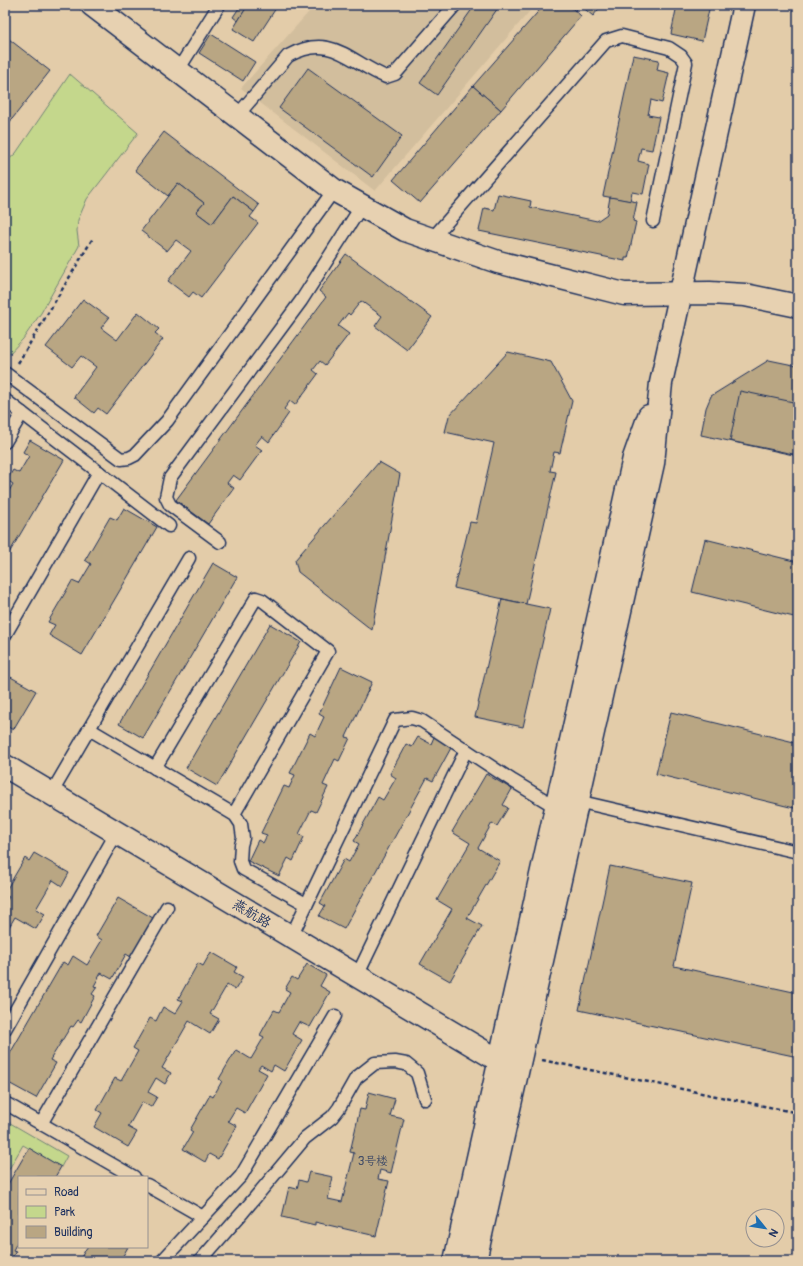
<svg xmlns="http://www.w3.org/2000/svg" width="803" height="1266" font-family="Pangolin,'LXGW WenKai TC',sans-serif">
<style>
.built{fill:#d2be9d}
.green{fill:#c4d78c;stroke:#708375}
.building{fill:#b9a683;stroke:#1b2f5e}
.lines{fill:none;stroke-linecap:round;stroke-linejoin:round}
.service-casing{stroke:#1b2f5e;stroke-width:15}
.minor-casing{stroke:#1b2f5e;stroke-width:25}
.tertiary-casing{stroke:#1b2f5e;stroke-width:25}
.path{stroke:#1b2f5e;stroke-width:2.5;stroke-dasharray:4 3;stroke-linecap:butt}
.service{stroke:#e7d1b1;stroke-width:12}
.minor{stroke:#e7d1b1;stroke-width:22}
.tertiary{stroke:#e7d1b1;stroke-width:22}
.labels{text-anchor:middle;stroke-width:4;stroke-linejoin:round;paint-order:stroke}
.number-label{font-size:12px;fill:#424d67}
.street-label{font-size:14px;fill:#1b2f5e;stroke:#e7d1b1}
</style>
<rect width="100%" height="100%" fill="#e3cca9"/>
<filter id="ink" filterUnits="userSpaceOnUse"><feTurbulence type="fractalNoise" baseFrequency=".025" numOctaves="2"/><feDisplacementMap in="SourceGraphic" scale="8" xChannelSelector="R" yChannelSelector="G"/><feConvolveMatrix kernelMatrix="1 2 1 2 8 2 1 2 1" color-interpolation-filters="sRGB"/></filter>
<g filter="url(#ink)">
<polygon class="built" points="315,5 535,5 375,191 241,88"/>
<g class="green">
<polygon points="70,74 138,133 87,199 78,220 77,231 79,246 41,313 23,339 8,355 5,355 5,163 16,153"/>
<polygon points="5,1120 67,1156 61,1167 23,1145 5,1176"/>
</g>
<g class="building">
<polygon points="241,5 248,5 238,21 233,17"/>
<polygon points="248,5 278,5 254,42 233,29"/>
<polygon points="475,5 500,5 437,95 420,83"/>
<polygon points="544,5 569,5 581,16 501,110 473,86"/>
<polygon points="569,5 580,5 575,11"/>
<polygon points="580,5 602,5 593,16"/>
<polygon points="677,5 710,5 702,41 671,34"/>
<polygon points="211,34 255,62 243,81 199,53"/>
<polygon points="5,36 50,71 5,128"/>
<polygon points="633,55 659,60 657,70 669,73 662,103 651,100 648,115 659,117 652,150 641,148 638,161 649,164 643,194 632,192 630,201 603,196"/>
<polygon points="308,68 402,136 373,177 279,108"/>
<polygon points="473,86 501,110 420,203 393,180"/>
<polygon points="164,132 259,205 254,212 233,196 212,224 196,212 204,203 178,183 168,196 135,170"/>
<polygon points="178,183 204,203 196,212 212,224 233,196 254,212 250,217 258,223 201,298 193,292 189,297 168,281 191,251 176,240 167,251 141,231"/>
<polygon points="498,194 531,201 530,207 597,221 607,214 610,197 637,202 633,221 636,222 628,258 625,258 625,261 479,231 484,208 494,210"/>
<polygon points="346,254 432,317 407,350 375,326 382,316 361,301 350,315 348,313 338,326 349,334 325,365 320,361 313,370 318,374 295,405 290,401 284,409 289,413 269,442 262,436 255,445 262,450 240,480 233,475 227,483 234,488 208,524 176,500 326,297 319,291"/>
<polygon points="83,299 109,318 101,328 117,340 138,312 159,329 155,333 163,339 106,414 98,408 94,413 74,397 96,367 81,356 72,367 46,347"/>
<polygon points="508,352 551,362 572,401 560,453 554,452 550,471 556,472 526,604 454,588 470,522 476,523 494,443 445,432 449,416"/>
<polygon points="769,360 798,366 798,456 701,435 706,408 711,396"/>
<polygon points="740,391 798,403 798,455 730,441"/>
<polygon points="30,440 64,460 5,560 5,498 13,484 7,480 13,470 19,473 29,456 23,452"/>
<polygon points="379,462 400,474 372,630 298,572 295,560"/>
<polygon points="124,508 157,527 82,655 49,635 55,625 48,622 72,581 79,584 91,564 85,560 110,517 117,520"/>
<polygon points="705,539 798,562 798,618 692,592"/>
<polygon points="213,563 237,577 143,738 119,724"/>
<polygon points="502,599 550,609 523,727 475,717"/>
<polygon points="270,624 301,642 217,786 186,768"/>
<polygon points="341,667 372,682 346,737 350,738 339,761 335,759 323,785 328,787 316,812 311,810 299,834 304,837 293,861 288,858 279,876 248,861 258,840 263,843 267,835 261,833 284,786 289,788 295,775 290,773 310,733 315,736 324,717 319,714"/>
<polygon points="7,675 36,691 13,730 5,725 5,678"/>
<polygon points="671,712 798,743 798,809 656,774"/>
<polygon points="418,737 431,744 434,737 452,746 433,781 427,778 344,929 319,916 325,906 320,903 344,859 349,862 359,844 354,841 378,797 383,800 396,778 390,774 406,744 412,747"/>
<polygon points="486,774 512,789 503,805 508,808 497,826 492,823 478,848 500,861 467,918 482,926 450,981 420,964 452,909 437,900 470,843 452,832"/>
<polygon points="34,853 69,873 62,886 53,880 36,909 45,914 36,929 15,917 5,934 5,903 9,897 5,895 5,892 25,858 29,861"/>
<polygon points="610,866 692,883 674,966 798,993 798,1057 579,1010"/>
<polygon points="118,898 153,918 131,957 126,954 112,979 101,973 94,986 97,987 92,994 95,996 81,1022 78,1020 73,1027 71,1026 50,1060 56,1063 36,1098 5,1081 5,1062 63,962 68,965 73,956 87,965 102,940 96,936"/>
<polygon points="211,952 237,967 234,972 243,977 235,990 227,985 210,1014 219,1019 210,1034 189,1021 162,1068 171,1073 165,1084 156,1078 148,1092 157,1097 151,1107 142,1102 128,1127 137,1132 128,1147 94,1127 102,1113 97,1110 115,1078 121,1081 138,1051 133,1048 150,1018 156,1021 163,1007 175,1014 183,1001 178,999 198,963 203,966"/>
<polygon points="307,964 326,975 320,986 330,992 310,1027 299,1022 292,1034 302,1040 284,1071 274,1065 271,1071 261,1065 258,1069 267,1074 245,1113 236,1108 228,1121 237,1126 218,1159 209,1154 205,1162 183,1149 193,1132 190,1130 210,1095 213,1097 222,1081 219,1079 236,1050 251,1059 264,1037 260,1035 274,1010 279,1012 290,992 285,989 292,977 297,980"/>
<polygon points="369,1092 395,1099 390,1116 404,1119 391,1173 380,1170 378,1179 389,1181 376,1236 315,1222 315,1225 282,1217 289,1187 297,1189 299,1180 306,1182 309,1172 333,1177 328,1199 342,1202 354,1153 350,1152 360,1109 365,1110"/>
<polygon points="29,1148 61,1167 55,1177 19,1177 19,1239 13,1250 16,1251 10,1261 5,1261 5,1189"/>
<polygon points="87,1247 128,1247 120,1261 79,1261"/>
</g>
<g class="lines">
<g class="service-casing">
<g id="service">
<polyline points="178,70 219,5"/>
<path d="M237,116L288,56C332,32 349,62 386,77L395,74L455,5"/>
<polyline points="431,240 606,41 622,36 669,48 681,56 686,63 653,221"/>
<polyline points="5,373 121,459 129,458 135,455 167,421 334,190"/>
<polyline points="5,400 169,526"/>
<polyline points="5,442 22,413"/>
<polyline points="220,542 170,505 166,497 170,478 301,301 361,207"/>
<polyline points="5,635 99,472"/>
<polyline points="89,729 235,815 241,824 243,838 241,845 240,861 243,869 306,904"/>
<polyline points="155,768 256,598 262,600 328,651 234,814"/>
<polyline points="51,794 189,558"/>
<polyline points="577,801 798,852"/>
<polyline points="291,937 395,720 412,718 422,721 513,781 556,807"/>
<polyline points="357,976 466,750"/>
<polyline points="5,1029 117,832"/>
<polyline points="5,1103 134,1177"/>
<polyline points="41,1124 167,907"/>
<polyline points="147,1185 203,1217"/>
<polyline points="162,1261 241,1176 335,1016"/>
<polyline points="200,1261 243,1212 305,1138 332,1117 339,1108 356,1078 375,1063 395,1062 406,1064 417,1073 425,1099"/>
</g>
</g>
<g class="minor-casing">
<g id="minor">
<polyline points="92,5 334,190 405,230 498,262 624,294 710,293 745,295 798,306"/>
<polyline points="5,766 498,1060"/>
</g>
</g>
<g class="tertiary-casing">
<g id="tertiary">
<path d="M455,1261C513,993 576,726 634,458L649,416"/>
<polyline points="475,1261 653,463 661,383 744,5"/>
</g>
</g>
<g class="path">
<polyline points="18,363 93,238"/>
<polyline points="542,1060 798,1113"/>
</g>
<use href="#service" class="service"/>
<use href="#minor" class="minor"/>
<use href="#tertiary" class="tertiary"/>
</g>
</g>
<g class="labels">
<g class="number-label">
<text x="373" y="1165">3号楼</text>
</g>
<g class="street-label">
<text transform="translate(252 913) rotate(31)" y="5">燕航路</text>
</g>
</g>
<rect width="803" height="1266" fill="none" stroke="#e7d1b1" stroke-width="20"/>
<rect x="10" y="10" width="783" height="1246" fill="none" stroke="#1b2f5e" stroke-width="1.5" filter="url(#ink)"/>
<rect x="18" y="1176" width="130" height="72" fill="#e7d1b1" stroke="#959090"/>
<rect x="26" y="1189" width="20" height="6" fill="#e7d1b1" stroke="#959090"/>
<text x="54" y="1196" font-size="12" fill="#1b2f5e">Road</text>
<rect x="26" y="1206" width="20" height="12" fill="#c4d78c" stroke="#959090"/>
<text x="54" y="1216" font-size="12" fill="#1b2f5e">Park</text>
<rect x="26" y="1226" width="20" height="12" fill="#b9a683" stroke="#959090"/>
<text x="54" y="1236" font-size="12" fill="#1b2f5e">Building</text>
<g transform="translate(765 1228) rotate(120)"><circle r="19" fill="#e7d1b1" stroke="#959090"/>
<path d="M0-3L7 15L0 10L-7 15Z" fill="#1f6fb2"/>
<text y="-6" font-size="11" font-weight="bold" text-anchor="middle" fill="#1b2f5e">N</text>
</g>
</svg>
